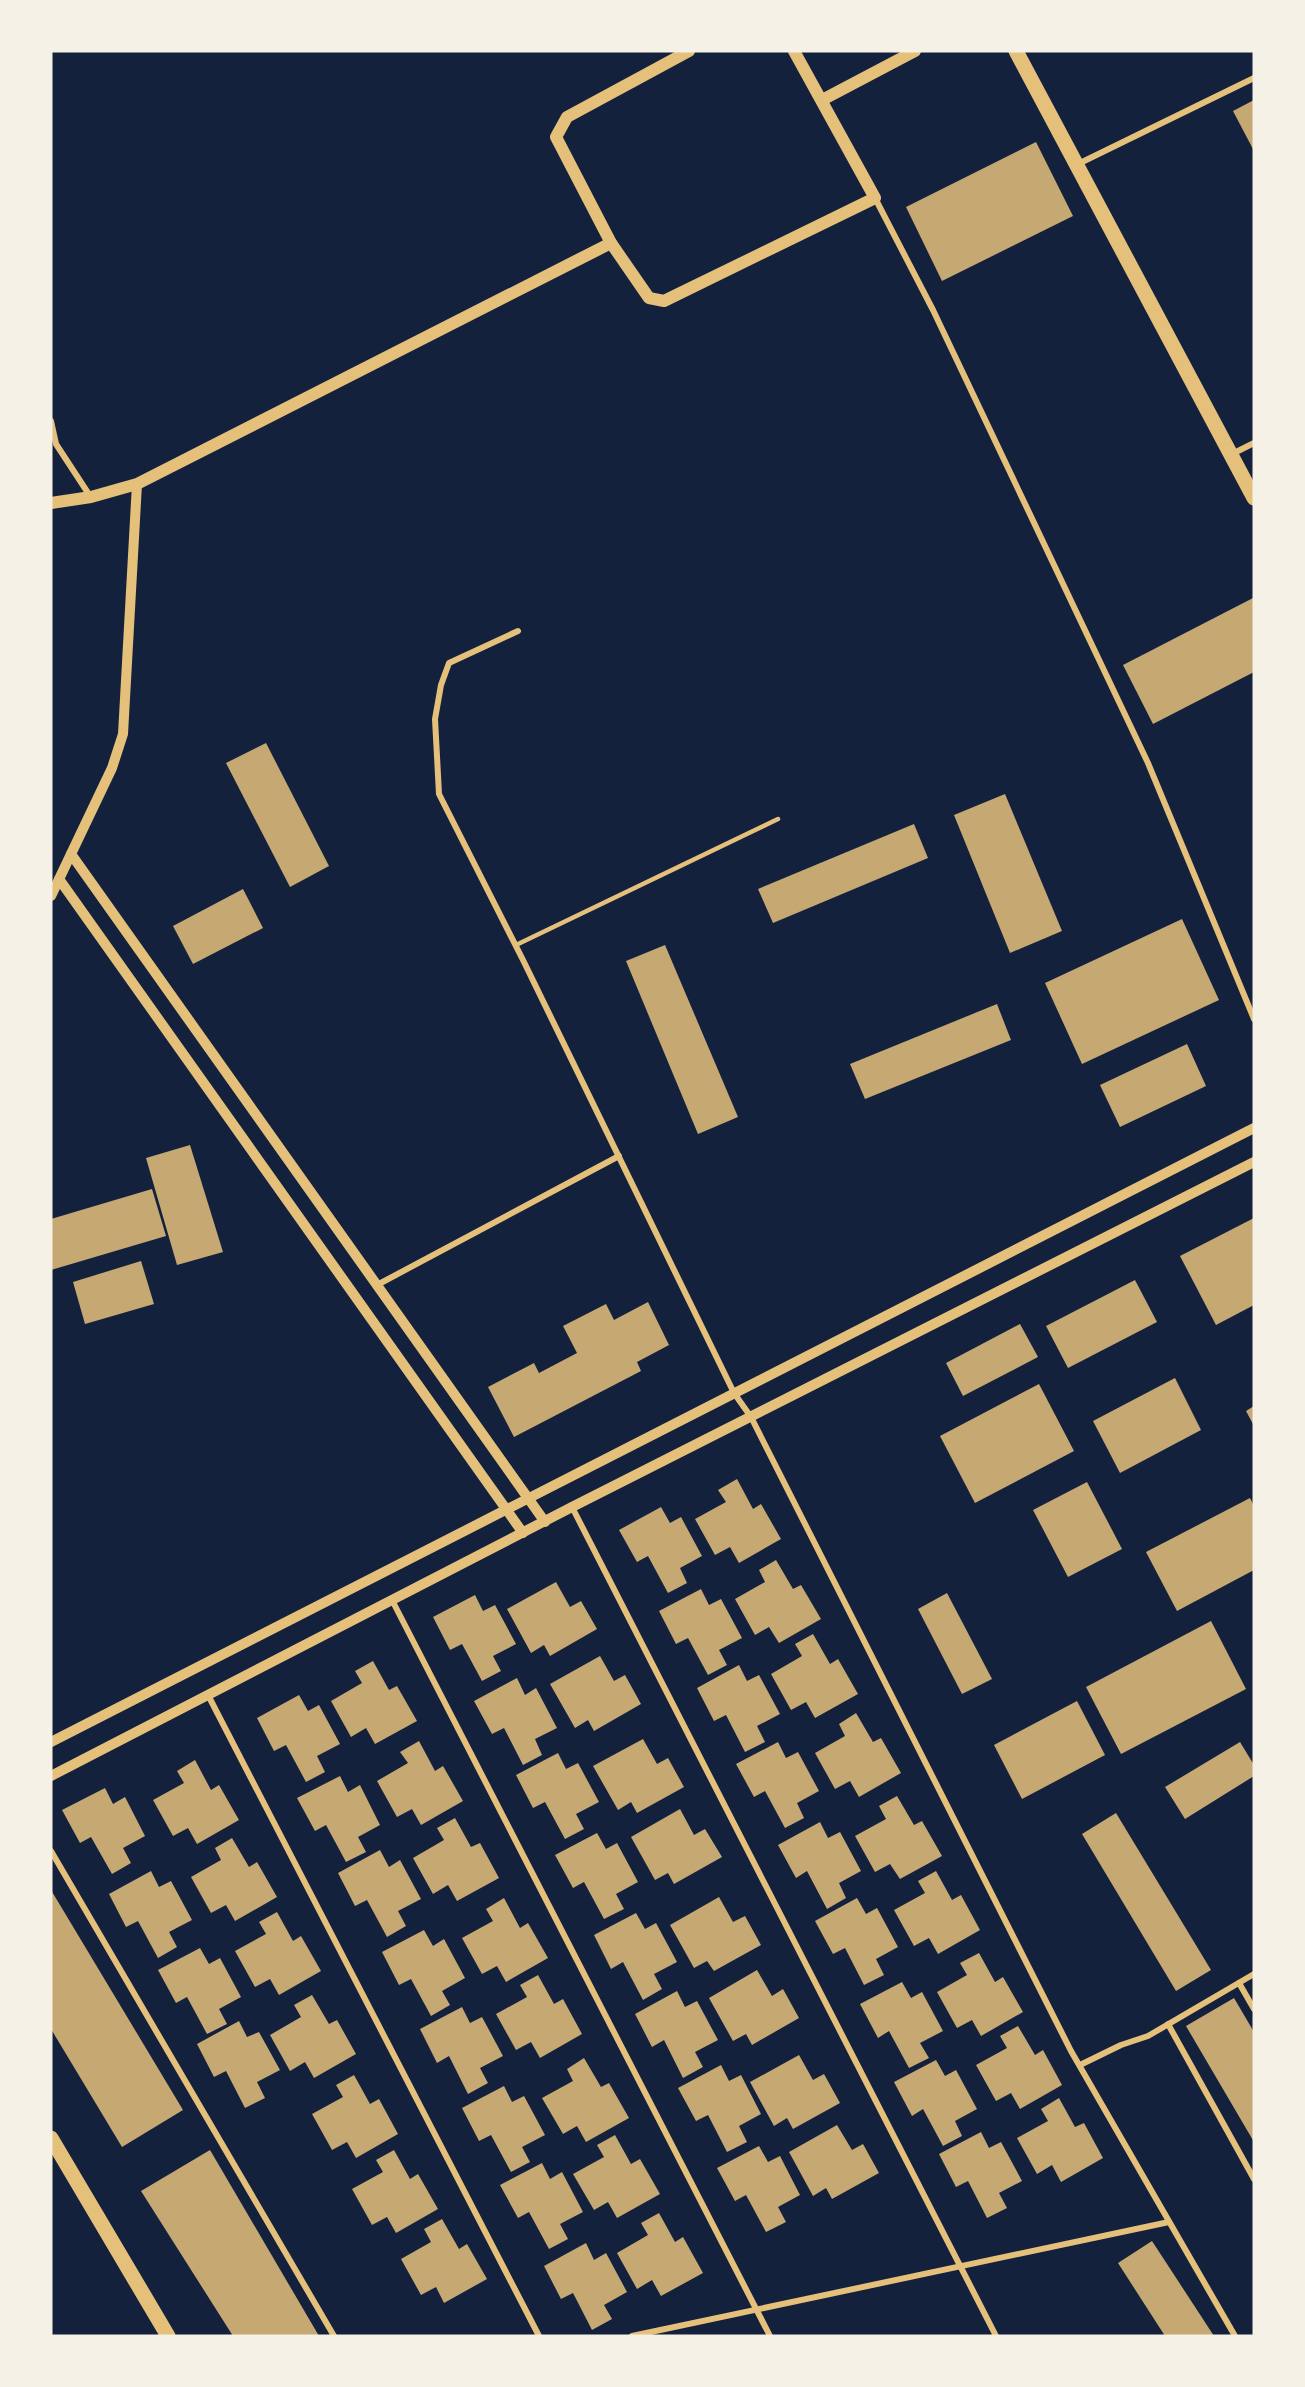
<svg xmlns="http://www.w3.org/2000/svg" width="1305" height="2387" font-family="Commissioner,sans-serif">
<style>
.building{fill:#c6a872}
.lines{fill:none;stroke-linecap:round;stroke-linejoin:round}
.service{stroke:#e5c07b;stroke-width:4.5}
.minor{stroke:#e5c07b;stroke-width:6}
.tertiary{stroke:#e5c07b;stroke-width:10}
.secondary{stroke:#e5c07b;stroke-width:12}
.primary{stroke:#e5c07b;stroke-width:15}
</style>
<rect width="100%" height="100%" fill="#14213d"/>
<g class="building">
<polygon points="1254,100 1254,151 1233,111"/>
<polygon points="1036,142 1073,216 942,281 906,207"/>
<polygon points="1253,598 1254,672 1153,724 1123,665"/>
<polygon points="266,743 329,866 290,887 226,763"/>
<polygon points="1005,794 1062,931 1010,953 954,815"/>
<polygon points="914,824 928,858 773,923 758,889"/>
<polygon points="243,889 263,928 193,964 173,926"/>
<polygon points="1182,919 1219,1000 1082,1064 1045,983"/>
<polygon points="665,945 738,1117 698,1134 626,961"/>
<polygon points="997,1004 1011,1040 865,1099 850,1064"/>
<polygon points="1187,1044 1206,1086 1120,1127 1100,1085"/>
<polygon points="190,1145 223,1252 177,1265 146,1158"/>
<polygon points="152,1189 166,1236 51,1270 51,1219"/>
<polygon points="1254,1218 1254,1305 1216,1325 1180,1256"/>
<polygon points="141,1261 154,1304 85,1324 73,1282"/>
<polygon points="1135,1280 1157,1322 1068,1368 1046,1326"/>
<polygon points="648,1302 669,1345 637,1362 641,1371 514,1437 488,1387 534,1363 539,1373 577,1353 563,1326 606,1304 614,1320"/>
<polygon points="1020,1324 1038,1357 963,1396 946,1363"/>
<polygon points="1175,1378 1201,1430 1120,1473 1093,1421"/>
<polygon points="1039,1384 1074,1451 975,1503 940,1436"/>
<polygon points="1254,1406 1254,1426 1246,1411"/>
<polygon points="737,1479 753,1509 761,1504 781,1539 739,1563 730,1547 715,1555 695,1519 726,1502 718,1490"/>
<polygon points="1087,1482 1122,1549 1068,1577 1033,1510"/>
<polygon points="1250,1498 1254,1506 1254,1570 1177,1611 1146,1552"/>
<polygon points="661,1507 670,1523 681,1517 702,1556 680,1568 687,1583 668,1593 648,1556 637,1562 619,1530"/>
<polygon points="776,1560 793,1589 801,1585 821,1619 779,1643 769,1627 755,1635 735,1599 765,1582 759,1570"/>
<polygon points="556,1582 570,1607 581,1601 597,1629 550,1656 544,1645 531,1653 507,1609"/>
<polygon points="701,1589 709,1605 721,1599 742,1638 719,1650 727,1665 708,1675 688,1638 676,1644 659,1611"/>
<polygon points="947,1593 992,1679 962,1694 918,1609"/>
<polygon points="475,1595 483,1611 495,1605 516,1644 493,1656 501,1671 482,1681 462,1644 450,1650 433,1617"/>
<polygon points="1211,1621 1246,1689 1121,1754 1086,1687"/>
<polygon points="813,1634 830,1664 838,1659 858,1694 815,1718 806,1702 791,1710 771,1674 802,1656 795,1644"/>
<polygon points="600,1656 614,1681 625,1675 641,1704 594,1731 588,1720 575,1728 550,1684"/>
<polygon points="373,1661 389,1690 397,1686 417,1721 375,1744 366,1728 351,1737 331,1701 362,1683 355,1671"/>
<polygon points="739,1665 747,1681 759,1675 780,1714 757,1726 765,1742 745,1752 726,1715 714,1721 697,1688"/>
<polygon points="517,1678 525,1695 536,1688 557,1728 535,1739 542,1755 523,1765 504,1728 492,1734 474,1701"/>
<polygon points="299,1695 308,1711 319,1705 340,1744 317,1756 325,1772 306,1782 286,1745 274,1751 257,1718"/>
<polygon points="1077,1701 1105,1755 1022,1799 994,1745"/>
<polygon points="856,1713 873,1742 881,1738 901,1773 859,1797 850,1781 835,1789 815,1753 845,1736 839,1724"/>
<polygon points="643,1739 657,1764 668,1758 684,1787 637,1813 631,1802 618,1810 593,1766"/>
<polygon points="419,1741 435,1771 443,1766 463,1801 421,1825 412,1809 397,1817 377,1781 408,1763 400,1752"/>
<polygon points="778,1742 786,1758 798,1752 819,1791 797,1803 804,1818 785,1828 765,1791 754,1797 736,1764"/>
<polygon points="1240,1742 1254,1765 1254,1776 1185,1819 1165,1787"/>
<polygon points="558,1753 566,1769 578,1763 599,1802 576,1814 584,1829 565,1839 545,1802 533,1808 516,1775"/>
<polygon points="195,1760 211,1790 219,1785 239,1820 197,1844 188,1828 173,1836 153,1800 184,1783 177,1771"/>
<polygon points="340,1776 348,1792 360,1785 380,1825 358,1837 366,1852 346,1862 326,1825 315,1831 297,1798"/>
<polygon points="105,1788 113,1804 125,1797 145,1836 123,1848 131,1863 112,1874 91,1837 80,1843 62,1810"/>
<polygon points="897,1796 914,1825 922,1821 942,1856 900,1879 890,1864 875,1872 855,1836 886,1819 879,1806"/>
<polygon points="680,1809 694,1835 705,1829 722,1857 674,1884 668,1873 655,1880 631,1837"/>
<polygon points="1116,1813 1211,1970 1176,1991 1082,1834"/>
<polygon points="455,1818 471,1847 480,1843 499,1878 457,1901 448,1885 433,1894 413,1858 444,1840 437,1828"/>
<polygon points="820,1822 828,1838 840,1832 861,1871 839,1883 846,1898 827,1909 807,1871 796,1878 778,1845"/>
<polygon points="597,1833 606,1849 617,1843 638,1882 616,1894 624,1909 604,1919 584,1882 573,1888 555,1855"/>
<polygon points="232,1838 249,1867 257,1862 277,1897 235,1921 226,1905 211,1913 191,1877 221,1860 215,1848"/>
<polygon points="380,1850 389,1867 400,1860 421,1899 398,1911 406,1926 387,1937 367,1900 355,1906 338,1873"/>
<polygon points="151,1871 159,1887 171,1881 192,1920 169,1932 177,1947 158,1958 138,1921 126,1927 109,1894"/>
<polygon points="936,1871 952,1900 961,1895 980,1930 938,1954 929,1938 914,1946 894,1910 925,1893 918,1881"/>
<polygon points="51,1890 183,2110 122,2147 51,2029"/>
<polygon points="719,1897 733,1922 745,1916 761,1945 714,1971 707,1961 694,1968 670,1925"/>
<polygon points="504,1898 520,1928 528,1923 548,1958 506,1982 497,1966 482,1974 462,1938 493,1921 486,1909"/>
<polygon points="857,1898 866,1914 877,1908 898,1947 876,1959 884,1975 864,1985 845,1948 833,1954 815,1921"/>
<polygon points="277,1912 293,1941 301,1936 321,1971 279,1995 270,1979 255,1987 235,1951 266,1934 259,1922"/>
<polygon points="636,1913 645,1929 656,1923 677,1962 654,1974 662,1989 643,2000 623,1962 611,1969 594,1935"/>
<polygon points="424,1930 433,1946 444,1939 465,1978 442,1991 450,2005 431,2016 411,1979 399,1985 382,1952"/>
<polygon points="200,1948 209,1964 220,1958 241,1997 219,2009 227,2024 207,2034 187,1997 176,2003 158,1970"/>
<polygon points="979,1953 995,1982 1003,1977 1023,2012 981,2036 972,2020 957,2028 937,1992 967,1975 960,1963"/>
<polygon points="757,1970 772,1996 783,1989 799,2018 752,2045 746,2034 733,2041 709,1998"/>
<polygon points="538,1975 554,2004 563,1999 582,2034 540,2058 531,2042 516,2050 496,2014 527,1997 520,1985"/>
<polygon points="902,1982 911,1998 922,1992 943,2031 920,2043 929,2058 909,2068 889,2031 878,2038 860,2004"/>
<polygon points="677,1991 685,2007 697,2001 718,2040 695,2052 703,2067 683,2078 664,2040 652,2047 635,2014"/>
<polygon points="312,1995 329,2024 337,2020 356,2054 314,2078 305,2062 290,2071 270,2035 301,2017 294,2005"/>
<polygon points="1234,1998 1254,2032 1254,2142 1186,2026"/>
<polygon points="462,2007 470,2023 482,2017 503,2056 480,2068 488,2083 468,2094 449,2056 437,2063 420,2029"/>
<polygon points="239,2021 247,2037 259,2032 280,2070 257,2082 265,2098 245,2108 226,2071 214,2077 197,2044"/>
<polygon points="1018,2026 1035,2055 1043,2050 1062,2085 1020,2109 1011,2093 996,2101 976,2065 1007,2048 1000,2036"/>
<polygon points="799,2055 813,2080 824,2074 840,2103 793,2129 787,2118 774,2126 750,2082"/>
<polygon points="584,2058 601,2087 609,2083 629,2118 586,2142 577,2126 563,2134 542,2098 573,2081 567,2069"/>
<polygon points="936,2060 945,2076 956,2070 977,2109 955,2121 962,2136 943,2146 923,2109 912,2116 894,2082"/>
<polygon points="721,2065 729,2081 741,2075 761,2114 739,2126 747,2142 727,2152 708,2115 696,2121 678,2088"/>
<polygon points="354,2075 370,2104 379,2099 398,2134 356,2158 347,2142 332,2150 312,2114 343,2097 336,2085"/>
<polygon points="504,2086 512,2102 524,2096 545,2135 522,2147 530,2162 511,2172 491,2135 479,2141 462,2108"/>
<polygon points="1059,2098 1075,2127 1084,2123 1103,2158 1061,2182 1052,2165 1037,2174 1017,2138 1048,2121 1041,2109"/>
<polygon points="837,2125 852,2150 863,2144 879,2173 832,2199 826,2188 813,2196 789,2152"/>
<polygon points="981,2132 989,2148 1001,2142 1022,2181 999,2193 1007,2208 987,2218 968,2181 956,2187 939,2154"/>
<polygon points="615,2135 631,2164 640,2159 660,2194 617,2218 608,2202 594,2210 573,2174 604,2157 597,2145"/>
<polygon points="759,2146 768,2162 780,2156 800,2195 778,2207 786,2222 766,2232 746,2195 735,2201 717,2168"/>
<polygon points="210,2150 319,2336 233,2336 141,2191"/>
<polygon points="394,2150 410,2179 418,2174 438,2209 396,2233 387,2217 372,2225 352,2189 383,2172 376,2160"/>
<polygon points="542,2163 550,2179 562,2172 583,2212 560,2224 568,2239 549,2249 529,2212 518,2218 500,2185"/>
<polygon points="659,2213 675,2242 683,2237 703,2273 661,2296 652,2280 637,2289 617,2253 648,2235 641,2223"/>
<polygon points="442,2219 459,2249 467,2244 487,2279 444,2303 436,2287 421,2295 401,2259 431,2242 424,2229"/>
<polygon points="1152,2241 1214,2336 1165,2336 1118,2263"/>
<polygon points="586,2243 594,2260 606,2253 627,2292 604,2305 612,2319 592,2330 573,2293 561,2299 544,2266"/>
</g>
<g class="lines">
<polyline class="service" points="516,945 778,819"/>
<g class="minor">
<polyline points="1078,164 1254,78"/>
<polyline points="875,198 933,310 1148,763 1254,1019"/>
<polyline points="51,421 56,444 90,496"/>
<polyline points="1232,454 1254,443"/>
<polyline points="518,631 449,663 441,685 435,719 439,794 523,960 734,1393 751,1417 1071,2051 1235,2336"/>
<polyline points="377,1285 619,1156"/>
<polyline points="572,1507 996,2336"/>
<polyline points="392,1600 770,2336"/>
<polyline points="208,1695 539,2336"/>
<polyline points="51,1851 334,2336"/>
<polyline points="1239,1983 1254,2009"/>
<polyline points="1168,2024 1254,2179"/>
<polyline points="1080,2065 1121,2045 1148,2036 1254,1974"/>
<polyline points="632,2336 1169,2222"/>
</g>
<g class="tertiary">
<polyline points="71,854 545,1522"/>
<polyline points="59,879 523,1533"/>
<polyline points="51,896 112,768 123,734 137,484"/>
<polyline points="51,1742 1254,1128"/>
<polyline points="51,1776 572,1507 1254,1162"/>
</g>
<g class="secondary">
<polyline points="689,51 567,117 556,137 611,243 649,298 664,301 875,198 794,51"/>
<polyline points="822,100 915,51"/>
<polyline points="51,503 91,497 137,484 611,243"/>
</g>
<g class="primary">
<polyline points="1016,51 1254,498"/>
<polyline points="51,2138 168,2336"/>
</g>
</g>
<rect width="1305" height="2387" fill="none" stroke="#f6f1e7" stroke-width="105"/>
</svg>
